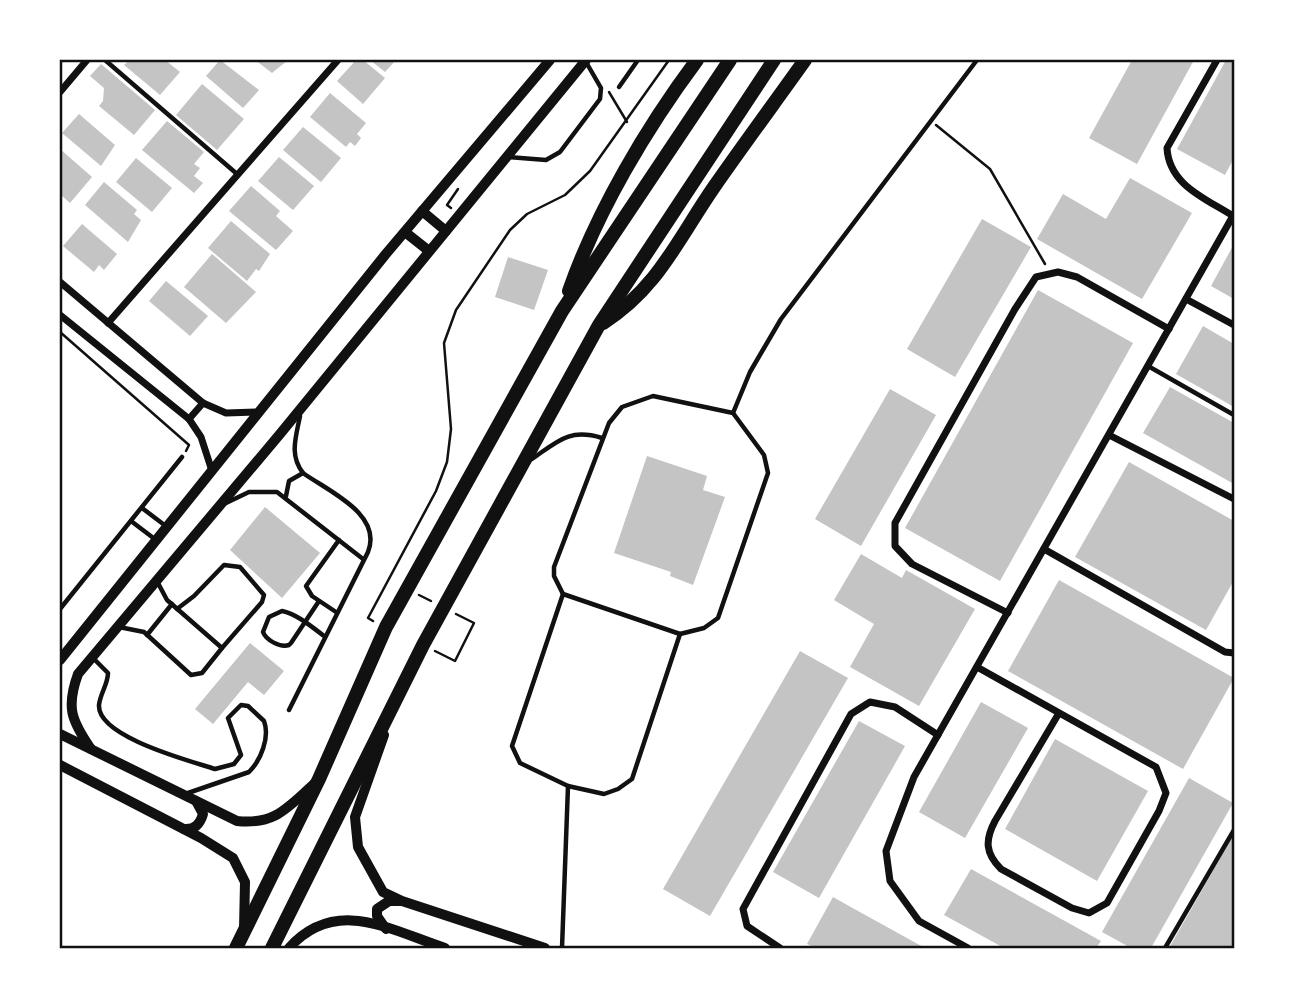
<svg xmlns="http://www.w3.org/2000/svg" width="1294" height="1008" font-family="Karla,sans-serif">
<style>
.building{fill:#c4c4c4}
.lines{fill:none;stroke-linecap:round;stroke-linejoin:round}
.path{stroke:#111;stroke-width:2.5}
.service{stroke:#111;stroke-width:4.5}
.minor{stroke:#111;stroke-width:7}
.tertiary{stroke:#111;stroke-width:10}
.primary{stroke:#111;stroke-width:14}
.neatline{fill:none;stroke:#111;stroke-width:2.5}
</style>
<rect width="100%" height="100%" fill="#fff"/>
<g class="building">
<polygon points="130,60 165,60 180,72 160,95 124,65"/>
<polygon points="220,60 259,90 243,108 206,76"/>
<polygon points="255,60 288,60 272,73"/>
<polygon points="356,60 363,60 385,78 363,104 337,81"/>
<polygon points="370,60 396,60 385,72"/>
<polygon points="1132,60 1194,60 1137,164 1089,138"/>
<polygon points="1226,60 1234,60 1234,158 1225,175 1177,149"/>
<polygon points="101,64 155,110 134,135 99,106 103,101 104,88 90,76"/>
<polygon points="202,84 244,119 217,150 176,115"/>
<polygon points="330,93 366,123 357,134 361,138 355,146 350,142 346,147 310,117"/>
<polygon points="79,114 115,145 101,166 62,133"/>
<polygon points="167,121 204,152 194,164 200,168 194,176 203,183 194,193 142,150"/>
<polygon points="303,127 341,158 321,182 283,150"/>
<polygon points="60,149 92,177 70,203 60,194"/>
<polygon points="279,157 314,186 293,210 258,181"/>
<polygon points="136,158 172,188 152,212 116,182"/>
<polygon points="1130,178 1192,213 1142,299 1037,239 1063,194 1106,219"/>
<polygon points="104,182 137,210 134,214 141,220 128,242 85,205"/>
<polygon points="251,186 280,211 276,216 293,231 276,250 229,211"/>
<polygon points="982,219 1031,247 955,377 907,349"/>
<polygon points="231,221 270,254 259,271 256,269 247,281 208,248"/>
<polygon points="82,224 117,254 104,270 99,265 94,272 63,246"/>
<polygon points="1234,244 1234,299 1211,286"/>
<polygon points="212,254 256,292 226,323 184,287"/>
<polygon points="508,257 548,270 534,310 495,297"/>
<polygon points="166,281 208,316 190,336 149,301"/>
<polygon points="1038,290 1133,343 1000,581 905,528"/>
<polygon points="1203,326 1234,344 1234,407 1176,374"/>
<polygon points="1170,387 1234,423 1234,484 1143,433"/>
<polygon points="890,389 936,415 861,546 815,519"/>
<polygon points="647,456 707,476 703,490 725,497 693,585 670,576 671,572 614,553"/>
<polygon points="1129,462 1234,521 1234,580 1206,630 1075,557"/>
<polygon points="265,507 320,553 282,598 230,550"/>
<polygon points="861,554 902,578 906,570 975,609 919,706 850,667 874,624 834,600"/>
<polygon points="1059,580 1234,678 1183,769 1008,671"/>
<polygon points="250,643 284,671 264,695 248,682 213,724 195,709"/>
<polygon points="800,651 848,678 710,916 663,889"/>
<polygon points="981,702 1028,728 965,838 919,812"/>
<polygon points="859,721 905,746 819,898 773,872"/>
<polygon points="1055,739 1148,791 1097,881 1005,829"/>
<polygon points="1189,778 1233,803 1151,948 1131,948 1102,932"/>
<polygon points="1234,834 1234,942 1232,946 1169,948"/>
<polygon points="971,869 1101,941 1096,948 1004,948 944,915"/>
<polygon points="833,897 858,911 925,948 816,948 807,944"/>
</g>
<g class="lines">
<g class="path">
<polyline points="609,92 627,122"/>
<polyline points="936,125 990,169 1045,264"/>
<polyline points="451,208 447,205 458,189"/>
<polyline points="60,332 189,445 186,451"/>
<polyline points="419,595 431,601"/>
<polyline points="373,621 368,618 436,491 447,462 451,429 444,343 456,310 510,230 527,214 565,195 590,171 669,60"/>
<polyline points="435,651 455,661 474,623 456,614"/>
</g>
<g class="service">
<polyline points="105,60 237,174"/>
<polyline points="619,87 638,60"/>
<polyline points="508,157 546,160 560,152 600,99 601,88 586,62"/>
<polyline points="1148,366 1234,415"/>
<polygon points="653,396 733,413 764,455 768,473 718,618 704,628 680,634 563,594 554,576 554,567 609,423 622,407"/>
<polyline points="733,413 750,372 781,319 977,60"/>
<path d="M532,459C558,441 569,428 602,438"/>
<polyline points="286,496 289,481 303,473"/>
<polyline points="226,503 249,492 277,492 363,559"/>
<polyline points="142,508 167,527"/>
<polyline points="131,521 156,540"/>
<polyline points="563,594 512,746 520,763 568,786 604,794 618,789 632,779 680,634"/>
<path d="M319,601L291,643L289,645C280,648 266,640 263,632L269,617L282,611C297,614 312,627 324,636"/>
<polyline points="60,609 182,457"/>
<polyline points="177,609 194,596 224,565 240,567 264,595 262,602 222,648"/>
<polyline points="336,612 312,596 306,586 339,540"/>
<polyline points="119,627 144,632 191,675 202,673 222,648 167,600 158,583"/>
<polyline points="147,635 172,604"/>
<path d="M93,658L108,673C108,684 100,694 99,705C97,737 191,761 215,769L234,764L241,755L228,718L241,705L248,706L264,721C270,737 261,760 249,772L188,793"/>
<path d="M289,710L368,552C383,514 328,491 303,473C289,455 296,437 300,416"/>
<polyline points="562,948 568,786"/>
<polyline points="1165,948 1234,830"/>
</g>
<g class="minor">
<path d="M1217,60L1167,148C1169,185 1205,198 1233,216"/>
<polyline points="60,92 87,60"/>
<polyline points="60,282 203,403 226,413 259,412"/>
<polyline points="1186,299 1234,325"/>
<polyline points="60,315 189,419 201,437 212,471"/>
<polyline points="108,323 338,60"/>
<polyline points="189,419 203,403"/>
<polyline points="1109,435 1234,499"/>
<polyline points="1044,549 1225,652 1234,653"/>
<polyline points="1008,613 912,564 895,546 895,523 1015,309 1036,277 1058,272 1077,277 1169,329"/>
<path d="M977,667L1156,767L1166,793L1159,811L1107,903L1089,913L1072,908L1001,869C985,853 985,840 995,821L1059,713"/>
<polyline points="780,948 747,926 743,909 851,714 870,702 895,707 938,735"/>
<polyline points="968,948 919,921 890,881 886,851 914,777 1234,214"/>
</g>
<g class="tertiary">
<polyline points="422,211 446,231"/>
<polyline points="405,232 429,251"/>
<polyline points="60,660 385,255 550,60"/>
<path d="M60,734L237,821C275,825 287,808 314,784"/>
<polyline points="384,735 355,817 358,847 383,892 402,901 545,948"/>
<path d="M91,749C71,720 66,707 78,674L280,434L586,60"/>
<polyline points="60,765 201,838 233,858 245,882 244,929"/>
<path d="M184,829C195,830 200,824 203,814L196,801"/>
<polyline points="386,929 377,916 377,909 389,901 400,901"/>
<path d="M289,948C336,896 390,930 445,948"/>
</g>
<g class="primary">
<path d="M569,291C597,211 647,127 697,60"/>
<path d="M603,323C658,288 678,239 714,187C744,144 775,102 805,60"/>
<polyline points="236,948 319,779 386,627 562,311 730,60"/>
<polyline points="272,948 423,645 599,325 774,60"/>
</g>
</g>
<rect width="1294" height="1008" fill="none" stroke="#ffffff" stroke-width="122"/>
<rect x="61" y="61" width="1172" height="886" class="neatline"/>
</svg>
